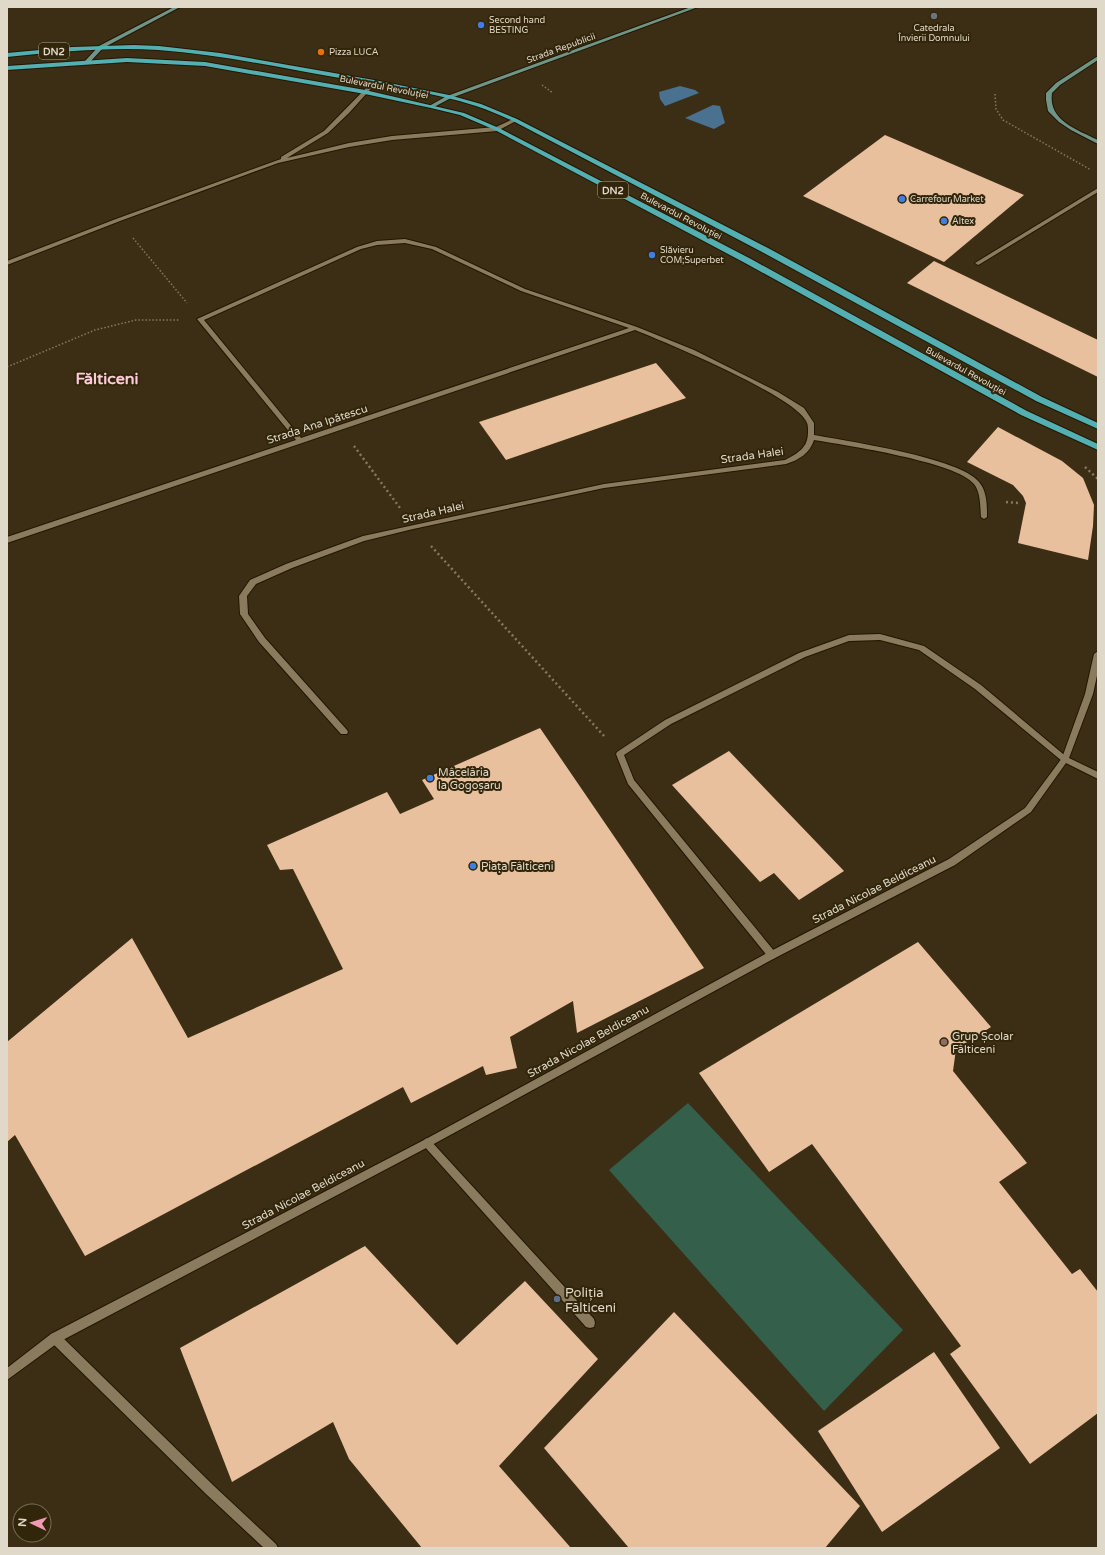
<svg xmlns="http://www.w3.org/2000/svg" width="1105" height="1555" font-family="'Varela Round',sans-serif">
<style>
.green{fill:#345f4b}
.water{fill:#4a7190}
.building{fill:#e9c09d}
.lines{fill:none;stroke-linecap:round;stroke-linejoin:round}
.lane-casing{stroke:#231600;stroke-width:2}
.street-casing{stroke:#231600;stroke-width:2}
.secondary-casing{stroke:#231600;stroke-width:2}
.primary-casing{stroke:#231600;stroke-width:2}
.path-far1{stroke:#847963;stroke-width:1.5;stroke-dasharray:1.5 2;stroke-linecap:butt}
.path{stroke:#847963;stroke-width:2.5;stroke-dasharray:2 3;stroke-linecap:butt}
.lane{fill:#8a7b5e;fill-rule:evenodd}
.street{fill:#8a7b5e;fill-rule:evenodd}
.secondary{fill:#6e9587;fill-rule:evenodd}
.primary{fill:#53afb1;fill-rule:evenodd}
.worship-dot{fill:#6b7280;stroke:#31250a;stroke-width:1.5}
.shop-dot{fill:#3f7fe0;stroke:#31250a;stroke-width:1.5}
.food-dot{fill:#e8710a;stroke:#31250a;stroke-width:1.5}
.education-dot{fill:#8d6e63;stroke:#31250a;stroke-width:1.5}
.service-dot{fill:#5c6f8a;stroke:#31250a;stroke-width:1.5}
.labels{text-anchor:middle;stroke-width:4;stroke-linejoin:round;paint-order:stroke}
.far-poi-label{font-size:9px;fill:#e0d8c9;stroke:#31250a;text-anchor:start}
.far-street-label{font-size:9px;fill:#e0d8c9;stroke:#31250a}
.shield{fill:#31250a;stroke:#aca290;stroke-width:1}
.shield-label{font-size:10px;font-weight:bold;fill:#e0d8c9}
.street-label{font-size:11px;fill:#e0d8c9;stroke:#31250a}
.poi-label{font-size:11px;fill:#e0d8c9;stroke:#31250a;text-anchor:start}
.near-poi-label{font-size:13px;fill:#e0d8c9;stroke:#31250a;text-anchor:start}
.far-town-label{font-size:16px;font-weight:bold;fill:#fecbd9;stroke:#31250a}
</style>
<rect width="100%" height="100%" fill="#3c2e14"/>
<polygon class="green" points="688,1103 903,1330 824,1411 609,1170"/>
<g class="water">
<polygon points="680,86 695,90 699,93 665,106 660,99 659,92"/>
<polygon points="713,105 720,106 725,123 714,129 685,118"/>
</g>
<g class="building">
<polygon points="885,135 1024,195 944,262 803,196"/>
<polygon points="934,261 1098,340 1098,377 907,283"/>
<polygon points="656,363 686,398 506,460 479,422"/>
<polygon points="998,427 1062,461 1083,478 1094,505 1093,526 1088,560 1018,543 1026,503 1023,496 1013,485 967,462"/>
<polygon points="540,728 704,968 577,1033 573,1001 510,1037 517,1068 486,1075 483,1066 411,1103 403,1087 85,1256 15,1135 7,1142 7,1042 132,938 188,1038 343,969 293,869 280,870 267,845 387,792 400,814 434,799 422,780"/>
<polygon points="729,751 844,871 799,900 774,873 760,882 672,785"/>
<polygon points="918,942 991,1027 956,1049 953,1071 1027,1163 999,1182 1072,1274 1080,1269 1098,1292 1098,1413 1030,1464 950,1354 961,1346 812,1144 769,1172 699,1073"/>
<polygon points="365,1246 457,1345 525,1281 598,1359 499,1466 571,1548 422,1548 349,1459 333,1422 232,1482 180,1348"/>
<polygon points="674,1312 860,1506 825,1548 629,1548 544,1448"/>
<polygon points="934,1352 1000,1448 882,1532 818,1431"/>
</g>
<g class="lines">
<g class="lane-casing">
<g id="lane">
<polygon points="1098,188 1098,192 980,264 978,265 975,263"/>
<polygon points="880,634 924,646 981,685 1069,759 1068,761 1062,761 975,689 919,650 880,640 849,641 805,657 671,724 624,755 634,780 775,952 776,955 775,958 772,959 769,958 628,784 616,754 617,752 665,720 799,653 849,635"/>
<polygon points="427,1138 430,1140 594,1319 595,1323 594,1327 590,1328 586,1327 424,1146 422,1143 424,1140"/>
<polygon points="55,1333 59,1334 214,1486 276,1544 278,1548 264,1548 206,1494 51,1342 50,1338 51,1334"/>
</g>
</g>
<g class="street-casing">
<g id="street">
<polygon points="374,80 376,81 376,83 349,113 328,133 287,158 349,143 392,136 496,127 513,119 518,120 497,131 392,140 349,147 278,163 120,221 7,265 7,261 116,219 281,159 281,157 324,131"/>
<path d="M405,239L436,247L525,289L637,327L694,350L778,392L804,408L814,423V435C847,441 961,458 979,482C987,491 987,505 987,517L984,519L981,517C980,507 981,493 974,484C957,462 845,445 814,440C810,453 799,460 786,464L604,488L413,529L364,541L292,568L256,584L247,596L248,614L265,638L347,730L348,732L347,734H341L259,642L240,614L239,596L250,580L286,564L363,536L604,484L785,460C798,453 808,448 808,432C808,429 808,425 807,423C798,397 665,342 635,330L7,543V537L296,440L197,319L357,247L377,241ZM405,243L432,249L521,291L629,328L301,438L204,320L361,249L377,245Z"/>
<polygon points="1098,651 1098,671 1093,694 1069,758 1098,772 1098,779 1066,763 1031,812 955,865 775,958 430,1146 59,1342 7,1380 7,1368 51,1334 424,1140 769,952 949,859 1025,808 1062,758 1085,694 1094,654"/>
</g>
</g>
<g class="secondary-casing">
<g id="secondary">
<polygon points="174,7 180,7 103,48 90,62 85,61 99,46"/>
<polygon points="691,7 698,7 451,98 434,107 429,106 447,96"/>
<path d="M1098,56V60L1060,85L1052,93C1048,121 1078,130 1098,140V144L1071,130L1059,122L1048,111L1046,100V93L1056,83Z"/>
</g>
</g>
<g class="primary-casing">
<g id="primary">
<path d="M134,45L159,46L220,53L374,80L449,95L481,104L517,119L768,248L1042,397L1098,423V429L1036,401L762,252L513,121C501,116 489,110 476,106C433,92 380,85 334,77C276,67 217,54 158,50C108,47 57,52 7,57V53L72,47Z"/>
<polygon points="127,58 205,62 365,90 464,113 499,128 751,259 1027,411 1098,444 1098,450 1021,415 745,263 495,130 460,115 431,108 365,94 205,66 127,62 7,70 7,66"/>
</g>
</g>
<g class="path-far1">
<polyline points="542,85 553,93"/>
<polyline points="995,94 996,109 1003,120 1091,170"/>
<polyline points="133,238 187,303"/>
<polyline points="7,367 95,330 136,320 180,320"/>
</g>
<g class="path">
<polyline points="354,446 400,508"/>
<polyline points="1085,467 1098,479"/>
<polyline points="1006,502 1018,503"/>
<polyline points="431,546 605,737"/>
</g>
<use href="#lane" class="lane"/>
<use href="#street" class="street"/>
<use href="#secondary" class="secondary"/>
<use href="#primary" class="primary"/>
</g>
<circle class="worship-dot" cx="934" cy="16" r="4"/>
<g class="shop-dot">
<circle cx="481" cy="25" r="4"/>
<circle cx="902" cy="199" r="4"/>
<circle cx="944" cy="221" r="4"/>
<circle cx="652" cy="255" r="4"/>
<circle cx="430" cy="778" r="4"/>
<circle cx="473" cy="866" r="4"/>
</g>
<circle class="food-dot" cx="321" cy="52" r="4"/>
<circle class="education-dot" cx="944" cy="1042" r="4"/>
<circle class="service-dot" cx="557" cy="1299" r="4"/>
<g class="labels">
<g class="far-poi-label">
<text x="489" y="23">Second hand<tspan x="489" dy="10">BESTING</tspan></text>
<text x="934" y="31" text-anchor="middle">Catedrala<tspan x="934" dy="10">Învierii Domnului</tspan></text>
<text x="329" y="55">Pizza LUCA</text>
<text x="910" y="202">Carrefour Market</text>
<text x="952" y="224">Altex</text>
<text x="660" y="253">Slăvieru<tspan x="660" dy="10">COM;Superbet</tspan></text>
</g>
<g class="far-street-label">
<text transform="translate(561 48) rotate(-20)" y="3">Strada Republicii</text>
<text transform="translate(384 87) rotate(11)" y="3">Bulevardul Revoluției</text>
<text transform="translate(681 216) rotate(28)" y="3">Bulevardul Revoluției</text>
<text transform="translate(966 371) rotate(29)" y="3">Bulevardul Revoluției</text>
</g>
<g class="shield">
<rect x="39" y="43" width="30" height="16" rx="3"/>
<rect x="598" y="182" width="30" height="16" rx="3"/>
</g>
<g class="shield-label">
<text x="54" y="55">DN2</text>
<text x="613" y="194">DN2</text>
</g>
<g class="street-label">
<text transform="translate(317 424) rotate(-18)" y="4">Strada Ana Ipătescu</text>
<text transform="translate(752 455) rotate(-8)" y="4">Strada Halei</text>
<text transform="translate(433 512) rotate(-13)" y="4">Strada Halei</text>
<text transform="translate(874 889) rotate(-27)" y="4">Strada Nicolae Beldiceanu</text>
<text transform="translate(588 1041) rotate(-29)" y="4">Strada Nicolae Beldiceanu</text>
<text transform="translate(303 1194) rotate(-28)" y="4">Strada Nicolae Beldiceanu</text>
</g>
<g class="poi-label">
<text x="438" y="776">Măcelăria<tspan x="438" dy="13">la Gogoșaru</tspan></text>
<text x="481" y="870">Piața Fălticeni</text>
<text x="952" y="1040">Grup Școlar<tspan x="952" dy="13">Fălticeni</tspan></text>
</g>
<g class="near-poi-label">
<text x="565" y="1297">Poliția<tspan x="565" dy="15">Fălticeni</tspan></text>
</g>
<g class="far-town-label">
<text x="107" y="384">Fălticeni</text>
</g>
</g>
<rect width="1105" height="1555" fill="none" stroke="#e0d8c9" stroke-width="16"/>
<g transform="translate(32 1523) rotate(274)"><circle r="19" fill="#31250a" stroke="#776d56"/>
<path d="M0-3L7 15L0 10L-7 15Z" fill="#f19ab4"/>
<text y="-6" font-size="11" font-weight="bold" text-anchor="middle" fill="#e0d8c9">N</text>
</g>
</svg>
